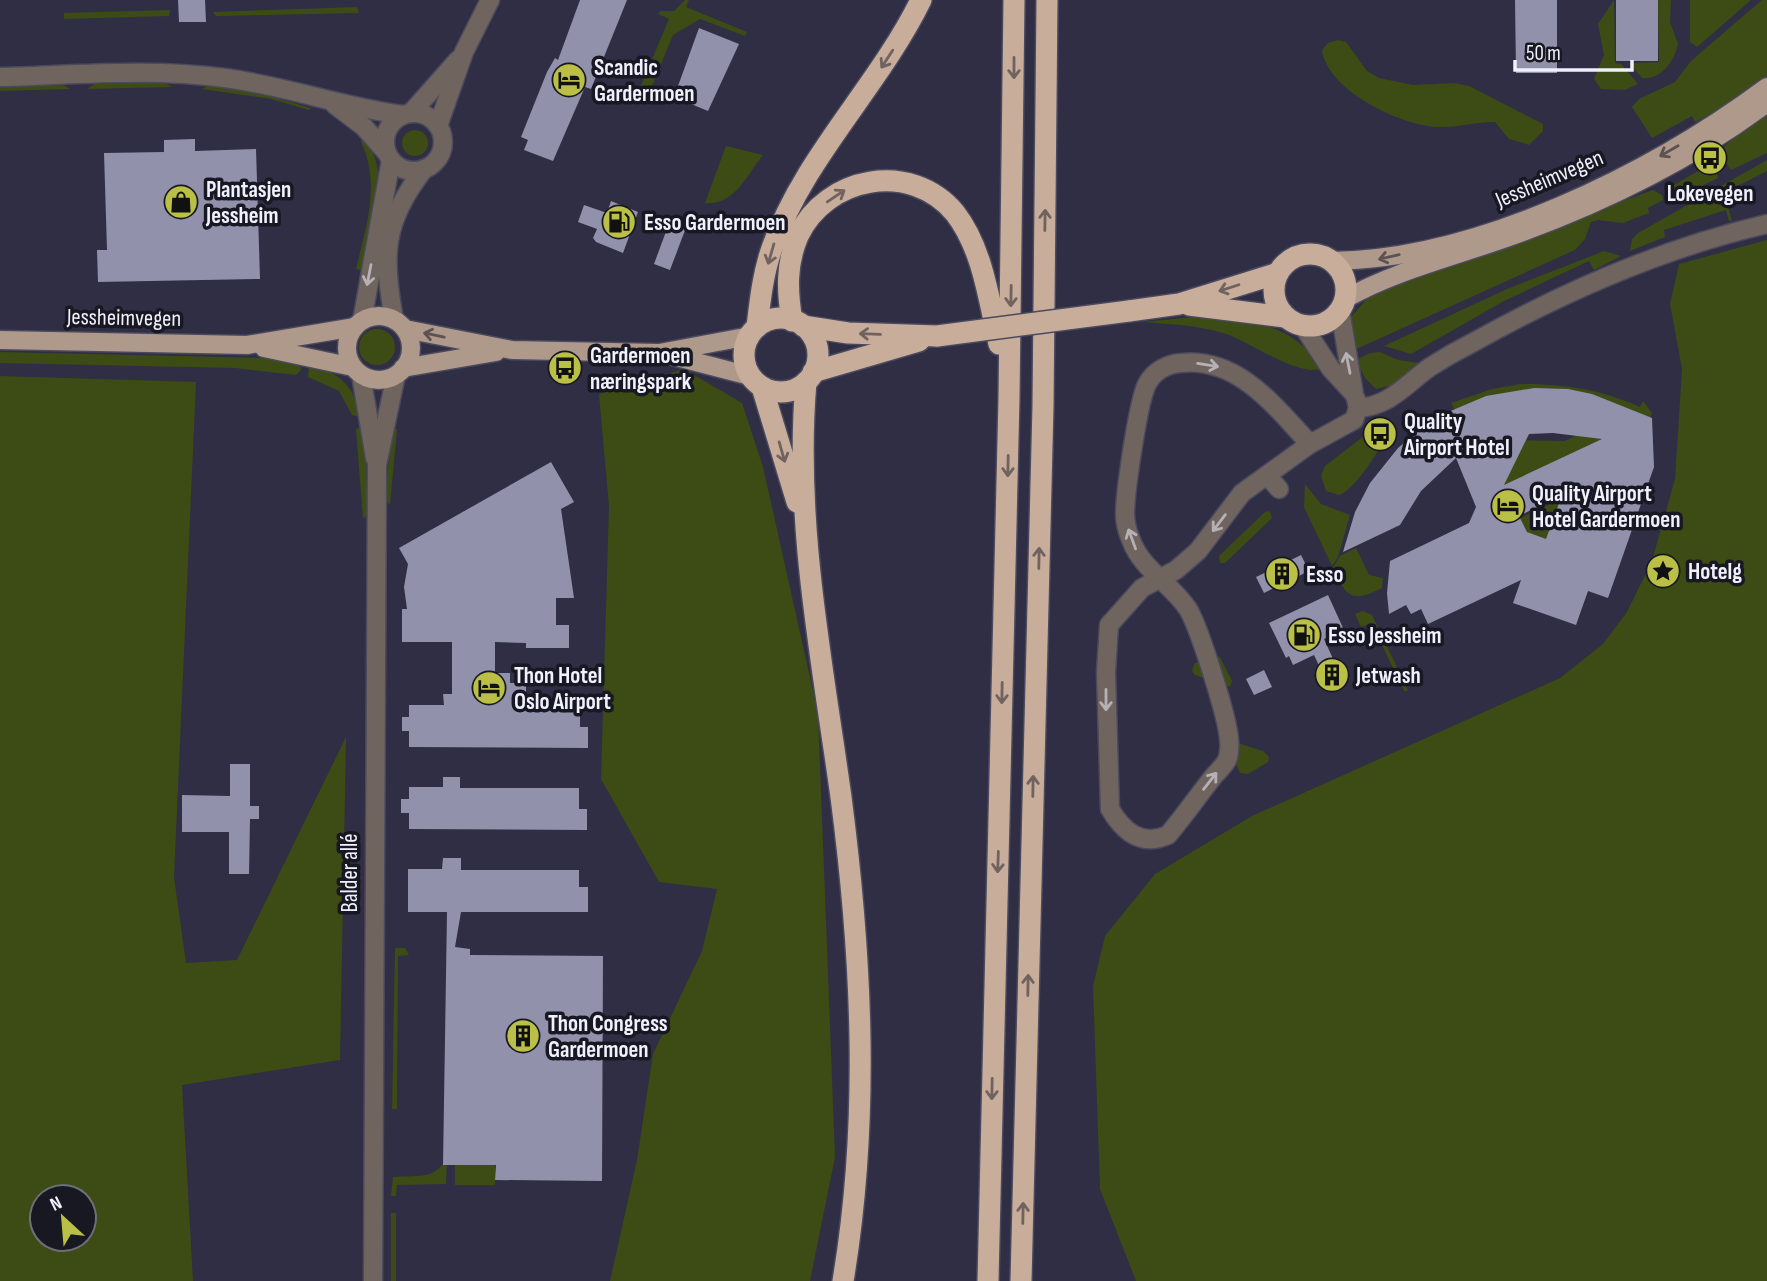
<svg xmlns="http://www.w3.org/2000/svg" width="1767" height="1281" font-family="'Sofia Sans Condensed',sans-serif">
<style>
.green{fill:#3d4c14;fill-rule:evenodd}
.building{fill:#9191ac;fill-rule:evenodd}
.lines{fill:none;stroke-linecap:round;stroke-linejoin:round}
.minor-casing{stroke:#4a495e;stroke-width:21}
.major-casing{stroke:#4a495e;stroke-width:21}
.highway-casing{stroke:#4a495e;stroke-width:24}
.minor{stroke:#70655e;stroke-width:18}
.major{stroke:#ae998a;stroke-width:18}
.highway{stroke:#c7ad9a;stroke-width:21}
.highway-bridge-casing{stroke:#4a495e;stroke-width:24;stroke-linecap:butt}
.highway-bridge{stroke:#c7ad9a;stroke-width:21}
.oneway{stroke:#70625e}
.oneway2{stroke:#5c5251}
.oneway3{stroke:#b6b1b6}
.labels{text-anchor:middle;stroke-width:7;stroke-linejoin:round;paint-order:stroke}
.poi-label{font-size:23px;font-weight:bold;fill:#f0f0fe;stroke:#181822;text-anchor:start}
.street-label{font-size:23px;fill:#f0f0fe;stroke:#181822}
</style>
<rect width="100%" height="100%" fill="#2f2e44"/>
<g class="green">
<polygon points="685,0 689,0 686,7 747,32 745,36 700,19 673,35 644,105 626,98 626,91 637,95 669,19 658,14 660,11 674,11"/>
<polygon points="1614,0 1615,63 1621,64 1638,84 1625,90 1601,89 1594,79 1604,55 1598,24"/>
<path d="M1658,0H1671L1670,22L1678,44C1674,61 1662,80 1642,78L1629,63L1659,62Z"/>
<polygon points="1690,0 1751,0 1697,47 1690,42"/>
<polygon points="1762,0 1767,0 1767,76 1723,108 1695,122 1692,116 1652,138 1632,107 1639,99 1675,82 1691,61"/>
<polygon points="357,7 359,13 216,16 213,12"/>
<polygon points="170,10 169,16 64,19 64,13"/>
<path d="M1338,40L1346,42L1367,71L1379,78L1413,85L1454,83L1469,86L1543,124V131L1529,145L1509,139L1495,122C1475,122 1456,128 1436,127C1400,125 1327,90 1322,50L1328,43Z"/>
<polygon points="163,82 172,87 87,89 94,84"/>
<polygon points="64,85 70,89 0,91 0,86"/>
<polygon points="209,85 244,89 311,108 309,110 271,99 202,89"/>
<polygon points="1767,110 1767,153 1731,170 1718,152"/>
<circle cx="415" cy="143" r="13"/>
<path d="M363,137C394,173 371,228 363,271L356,269C366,226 381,184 361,142Z"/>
<path d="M726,146L763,155C747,175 734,206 705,203Z"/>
<polygon points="1767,160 1767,171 1724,193 1732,221 1729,221 1726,210 1664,230 1665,237 1630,251 1632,239 1638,233"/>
<polygon points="1715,166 1718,178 1669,202 1664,191 1705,167 1708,171"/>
<polygon points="1653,190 1662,195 1663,200 1648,208 1649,213 1623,223 1598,220 1591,222 1585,239 1575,250 1352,351 1349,319 1367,299 1387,287"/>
<polygon points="1767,240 1767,1281 1136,1281 1100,1189 1093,986 1105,936 1155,874 1252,816 1560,678 1603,644 1627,612 1652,561 1675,479 1682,369 1670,304 1679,264"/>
<polygon points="1604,251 1621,256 1594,270 1589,261 1504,301 1411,354 1384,346 1507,289"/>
<path d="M1205,316C1255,320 1292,325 1323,368C1300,379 1248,340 1223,333C1196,325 1169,324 1142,322Z"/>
<circle cx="377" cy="347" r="18"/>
<polygon points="0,352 262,358 300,363 301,370 296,375 235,368 0,363"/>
<polygon points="1380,352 1398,360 1420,363 1393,385 1376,389 1365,378 1356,360 1370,353"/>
<path d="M309,364C338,372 356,386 359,417L352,415L339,391L308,377Z"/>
<polygon points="684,369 742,403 763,467 818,713 835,1157 810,1281 610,1281 637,1160 653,1054 702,951 717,889 659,882 601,779 609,506 599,394"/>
<path d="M0,376L196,382L174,877L186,963L237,960L346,737L340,1060L182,1085L193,1281H0ZM42,1197H84V1239H42Z"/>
<path d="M1520,384C1564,384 1600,389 1640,407L1643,401L1652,413L1650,418L1481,499L1511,440L1565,441L1623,412L1455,410L1451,403L1492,389Z"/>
<path d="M1382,422L1388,424C1388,441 1355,490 1339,495L1326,491L1321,476L1325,466Z"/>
<polygon points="361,427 366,462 368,514 363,519 356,429"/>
<polygon points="392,428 397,429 390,505 385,499"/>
<polygon points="1305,484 1321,504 1350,515 1338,557 1332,566 1304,507"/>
<polygon points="1576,491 1546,539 1525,534 1519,519"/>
<polygon points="1270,511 1272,518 1225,563 1220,563 1219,556 1265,512"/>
<path d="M1356,548L1369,575L1383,578L1382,588C1351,604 1346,596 1333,568L1340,556Z"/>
<polygon points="1363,611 1372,615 1408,690 1405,692 1371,623 1361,627 1355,614"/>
<polygon points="1212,654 1220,657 1232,681 1230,687 1195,675 1192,671 1194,664"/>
<polygon points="1231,741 1263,751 1269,757 1268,762 1248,774 1240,773 1227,745"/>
<polygon points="395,948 405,948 409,955 398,956 397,1109 392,1109"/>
<path d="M447,1157L446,1184L397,1185L396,1196H391L393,1177C415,1175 436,1181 447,1157Z"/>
<rect x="455" y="1164" width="40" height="21"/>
<rect x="391" y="1213" width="5" height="68"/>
</g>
<g class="building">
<polygon points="178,0 205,0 206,22 179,22"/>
<polygon points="580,0 627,0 591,89 585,87 553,161 524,150 528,140 521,137 547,72 555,58 558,60"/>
<polygon points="1515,0 1557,0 1557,73 1516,73"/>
<rect x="1616" y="0" width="42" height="61"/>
<polygon points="699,28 739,44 708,111 674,97"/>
<polygon points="195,139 195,151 256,149 260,279 98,282 97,250 107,250 104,153 164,152 164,140"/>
<polygon points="611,201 638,212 623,253 596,242 593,238 597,229 578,222 584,205 607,213"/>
<polygon points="671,218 687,225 670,270 654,264"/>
<path d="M1534,388L1568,389L1592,394L1652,418L1654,467L1608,598L1588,591L1576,625L1513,603L1521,580L1428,624L1421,609L1411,614L1406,605L1389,614L1387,593L1390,561L1469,523L1476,507L1456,458L1421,491L1400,525L1343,552L1355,512L1370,483L1398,448L1434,418L1486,396ZM1553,433L1602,439L1504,485L1529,434ZM1562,495L1546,539L1527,532L1519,516Z"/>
<polygon points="551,462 574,502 561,509 574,598 556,598 556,625 569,625 569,648 526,648 526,643 495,642 495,673 510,673 510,683 526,683 526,706 580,706 580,727 588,727 588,748 409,747 409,731 402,731 402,717 409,717 409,705 444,705 443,694 452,694 452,642 402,642 402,609 407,609 404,587 408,564 399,548"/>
<polygon points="1301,555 1309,571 1264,593 1256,577"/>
<polygon points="1328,595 1344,630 1324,639 1344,683 1330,689 1314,655 1293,665 1289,656 1286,658 1269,623"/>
<polygon points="1264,670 1272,687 1254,695 1246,679"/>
<polygon points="230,764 250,764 250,806 259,806 259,819 250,819 249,874 229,874 229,832 182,832 182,795 230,796"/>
<polygon points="443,777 460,777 460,788 579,788 579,809 587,809 587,830 409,829 409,813 401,813 401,799 409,799 409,787 443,787"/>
<polygon points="443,858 461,858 461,870 579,870 579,887 588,887 588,912 461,912 455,947 470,949 470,955 603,956 602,1181 495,1180 496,1165 443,1165 447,912 408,912 408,869 442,869"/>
</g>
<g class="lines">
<g class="minor-casing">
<g id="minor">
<path d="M0,77C74,75 151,68 225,78C286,86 343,107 403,115"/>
<polyline points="335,105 364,127 387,153"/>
<polyline points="411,113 458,60"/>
<circle cx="414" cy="142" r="29"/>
<polyline points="438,126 464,52 490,0"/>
<path d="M394,320C383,255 382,223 424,169"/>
<polyline points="362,321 391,160"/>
<polyline points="1303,326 1331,369 1354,394 1340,310"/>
<polyline points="361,375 375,458"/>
<path d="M1358,408C1390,406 1406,384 1430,367C1444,358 1458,350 1472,343C1565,291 1663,248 1767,224"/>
<path d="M1267,475L1242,493L1198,551L1176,570L1142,588L1109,625L1106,672L1110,809C1123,831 1141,847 1168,835C1184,816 1198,796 1213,777C1217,772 1224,766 1227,760C1229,756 1230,745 1229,740C1228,718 1199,627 1188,609C1171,583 1142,570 1131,540C1128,533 1125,522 1125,514C1125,493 1138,402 1147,384C1154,371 1167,364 1181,363C1239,357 1275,407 1310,444"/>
<polyline points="1279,489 1267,475 1310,444 1354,420 1358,408 1356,399"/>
<polyline points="373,1281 377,465 396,375"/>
</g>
</g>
<g class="major-casing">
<g id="major">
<path d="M1330,261C1477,260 1651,173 1767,87"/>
<path d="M1345,299C1397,270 1453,257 1509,237C1602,204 1688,162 1767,103"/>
<circle cx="379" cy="348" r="32"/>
<polyline points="405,329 512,350 659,353 750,336"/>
<polyline points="0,340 247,345 355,327"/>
<polyline points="264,348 353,367"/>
<polyline points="665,354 750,376"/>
<polyline points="403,368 496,352"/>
</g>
</g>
<g class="highway-casing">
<g id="highway">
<circle cx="1310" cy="290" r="36"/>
<polyline points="1189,305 1285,317"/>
<polyline points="1129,311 1179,304 1278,273"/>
<circle cx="781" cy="355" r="37"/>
<path d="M792,321C787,291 786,264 798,236C826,176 911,160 955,213C983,249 989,301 999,344"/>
<polyline points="803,326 848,333 937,336"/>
<path d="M757,327C760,301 763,273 772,248C804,157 879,86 921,0"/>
<polyline points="813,372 919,341"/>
<path d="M806,382C794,521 822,660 841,797C862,958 870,1120 843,1281"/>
<polyline points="762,387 797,502"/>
<polyline points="988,1281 1009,398 1014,0"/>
<polyline points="1021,1281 1043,406 1047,0"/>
</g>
</g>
<use href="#minor" class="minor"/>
<use href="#major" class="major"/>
<use href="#highway" class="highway"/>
<g class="highway-bridge-casing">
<polyline id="highway-bridge" points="937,336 1129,311"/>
</g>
<use href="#highway-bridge" class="highway-bridge"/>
</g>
<defs><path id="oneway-shaft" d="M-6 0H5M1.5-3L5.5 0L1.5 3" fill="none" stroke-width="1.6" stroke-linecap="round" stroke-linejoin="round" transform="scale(1.75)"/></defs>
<g class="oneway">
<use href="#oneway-shaft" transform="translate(887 59) rotate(123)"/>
<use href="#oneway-shaft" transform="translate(1014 68) rotate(90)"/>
<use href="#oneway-shaft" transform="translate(836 196) rotate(-34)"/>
<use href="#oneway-shaft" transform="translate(1045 220) rotate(-89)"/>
<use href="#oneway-shaft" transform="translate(771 254) rotate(106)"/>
<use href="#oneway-shaft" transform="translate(1229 288) rotate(162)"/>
<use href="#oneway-shaft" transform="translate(1011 296) rotate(91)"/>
<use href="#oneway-shaft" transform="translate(870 334) rotate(-178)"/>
<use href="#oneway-shaft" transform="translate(782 452) rotate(74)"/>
<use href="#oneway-shaft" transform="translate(1008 466) rotate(91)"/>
<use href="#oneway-shaft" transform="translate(1039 558) rotate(-89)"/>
<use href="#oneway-shaft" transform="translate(1002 693) rotate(91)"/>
<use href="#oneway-shaft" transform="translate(1033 786) rotate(-89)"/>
<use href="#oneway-shaft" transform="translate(998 862) rotate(92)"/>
<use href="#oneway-shaft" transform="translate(1028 985) rotate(-89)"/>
<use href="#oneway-shaft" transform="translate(992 1089) rotate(91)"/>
<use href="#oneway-shaft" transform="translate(1023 1213) rotate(-89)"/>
</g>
<g class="oneway2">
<use href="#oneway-shaft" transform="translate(1669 151) rotate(150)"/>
<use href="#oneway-shaft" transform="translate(1389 257) rotate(167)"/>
<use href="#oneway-shaft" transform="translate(434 335) rotate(-168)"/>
</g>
<g class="oneway3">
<use href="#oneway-shaft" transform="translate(369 275) rotate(101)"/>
<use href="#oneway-shaft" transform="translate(1348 363) rotate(-101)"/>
<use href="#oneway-shaft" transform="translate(1208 365) rotate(9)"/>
<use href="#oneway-shaft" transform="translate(1219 523) rotate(127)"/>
<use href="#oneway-shaft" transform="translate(1132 539) rotate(-110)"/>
<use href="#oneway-shaft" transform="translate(1106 700) rotate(90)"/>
<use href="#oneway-shaft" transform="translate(1210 781) rotate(-52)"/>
</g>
<defs>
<g id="hotel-disc" transform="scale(1.75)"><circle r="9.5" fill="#bac045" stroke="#181822"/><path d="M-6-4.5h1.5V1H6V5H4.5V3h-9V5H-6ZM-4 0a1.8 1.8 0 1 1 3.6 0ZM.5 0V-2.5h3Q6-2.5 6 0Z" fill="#111"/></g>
<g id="bus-disc" transform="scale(1.75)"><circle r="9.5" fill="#bac045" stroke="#181822"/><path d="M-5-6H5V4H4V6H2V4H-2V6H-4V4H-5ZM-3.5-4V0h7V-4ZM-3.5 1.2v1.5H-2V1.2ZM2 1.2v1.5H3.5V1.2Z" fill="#111"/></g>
<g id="shop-disc" transform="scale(1.75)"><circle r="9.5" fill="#bac045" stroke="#181822"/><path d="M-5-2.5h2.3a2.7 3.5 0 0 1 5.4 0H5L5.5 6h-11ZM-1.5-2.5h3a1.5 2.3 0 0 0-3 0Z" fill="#111"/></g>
<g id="fuel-disc" transform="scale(1.75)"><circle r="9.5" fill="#bac045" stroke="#181822"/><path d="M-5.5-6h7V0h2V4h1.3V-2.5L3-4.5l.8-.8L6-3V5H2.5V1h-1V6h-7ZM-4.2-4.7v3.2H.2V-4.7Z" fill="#111"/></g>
<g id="sight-disc" transform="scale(1.75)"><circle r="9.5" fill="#bac045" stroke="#181822"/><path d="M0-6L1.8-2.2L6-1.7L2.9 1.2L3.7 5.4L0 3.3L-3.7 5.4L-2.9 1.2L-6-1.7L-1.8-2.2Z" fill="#111"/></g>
<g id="building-disc" transform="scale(1.75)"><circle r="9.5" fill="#bac045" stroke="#181822"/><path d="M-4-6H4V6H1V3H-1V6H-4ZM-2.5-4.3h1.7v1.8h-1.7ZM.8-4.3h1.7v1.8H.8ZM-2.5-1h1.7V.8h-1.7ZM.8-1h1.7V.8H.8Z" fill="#111"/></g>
</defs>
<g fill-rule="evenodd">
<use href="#hotel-disc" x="569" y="80"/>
<use href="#bus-disc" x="1710" y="158"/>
<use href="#shop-disc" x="181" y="202"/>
<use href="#fuel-disc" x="619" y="222"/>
<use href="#bus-disc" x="565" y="368"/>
<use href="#bus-disc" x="1380" y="434"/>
<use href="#hotel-disc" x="1508" y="506"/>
<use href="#sight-disc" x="1663" y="571"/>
<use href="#building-disc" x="1282" y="574"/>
<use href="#fuel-disc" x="1304" y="635"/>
<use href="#building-disc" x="1332" y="675"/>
<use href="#hotel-disc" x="489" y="688"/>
<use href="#building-disc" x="523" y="1036"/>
</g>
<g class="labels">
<g class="poi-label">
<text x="594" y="75">Scandic<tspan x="594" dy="26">Gardermoen</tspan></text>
<text x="206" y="197">Plantasjen<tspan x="206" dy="26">Jessheim</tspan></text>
<text x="1710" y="201" text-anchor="middle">Lokevegen</text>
<text x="644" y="230">Esso Gardermoen</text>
<text x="590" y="363">Gardermoen<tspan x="590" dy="26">næringspark</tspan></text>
<text x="1404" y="429">Quality<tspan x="1404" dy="26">Airport Hotel</tspan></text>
<text x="1532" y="501">Quality Airport<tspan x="1532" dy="26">Hotel Gardermoen</tspan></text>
<text x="1688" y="579">Hotelg</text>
<text x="1306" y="582">Esso</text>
<text x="1328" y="643">Esso Jessheim</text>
<text x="514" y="683">Thon Hotel<tspan x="514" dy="26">Oslo Airport</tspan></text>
<text x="1356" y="683">Jetwash</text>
<text x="548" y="1031">Thon Congress<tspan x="548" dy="26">Gardermoen</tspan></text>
</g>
<g class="street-label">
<text transform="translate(1549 178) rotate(-23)" y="8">Jessheimvegen</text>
<text transform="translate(124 317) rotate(1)" y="8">Jessheimvegen</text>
<text transform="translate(349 873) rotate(-90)" y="8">Balder allé</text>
</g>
</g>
<g transform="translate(63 1218) rotate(334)"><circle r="33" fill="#181822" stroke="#6e6e7a" stroke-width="2"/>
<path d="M0-5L12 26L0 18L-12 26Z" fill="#bac045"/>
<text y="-10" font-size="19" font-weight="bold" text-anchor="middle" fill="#f0f0fe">N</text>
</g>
<path d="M1515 60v10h117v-10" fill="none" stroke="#f0f0fe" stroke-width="3.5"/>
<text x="1526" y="60" font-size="21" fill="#f0f0fe" stroke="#181822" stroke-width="5" paint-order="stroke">50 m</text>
</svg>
